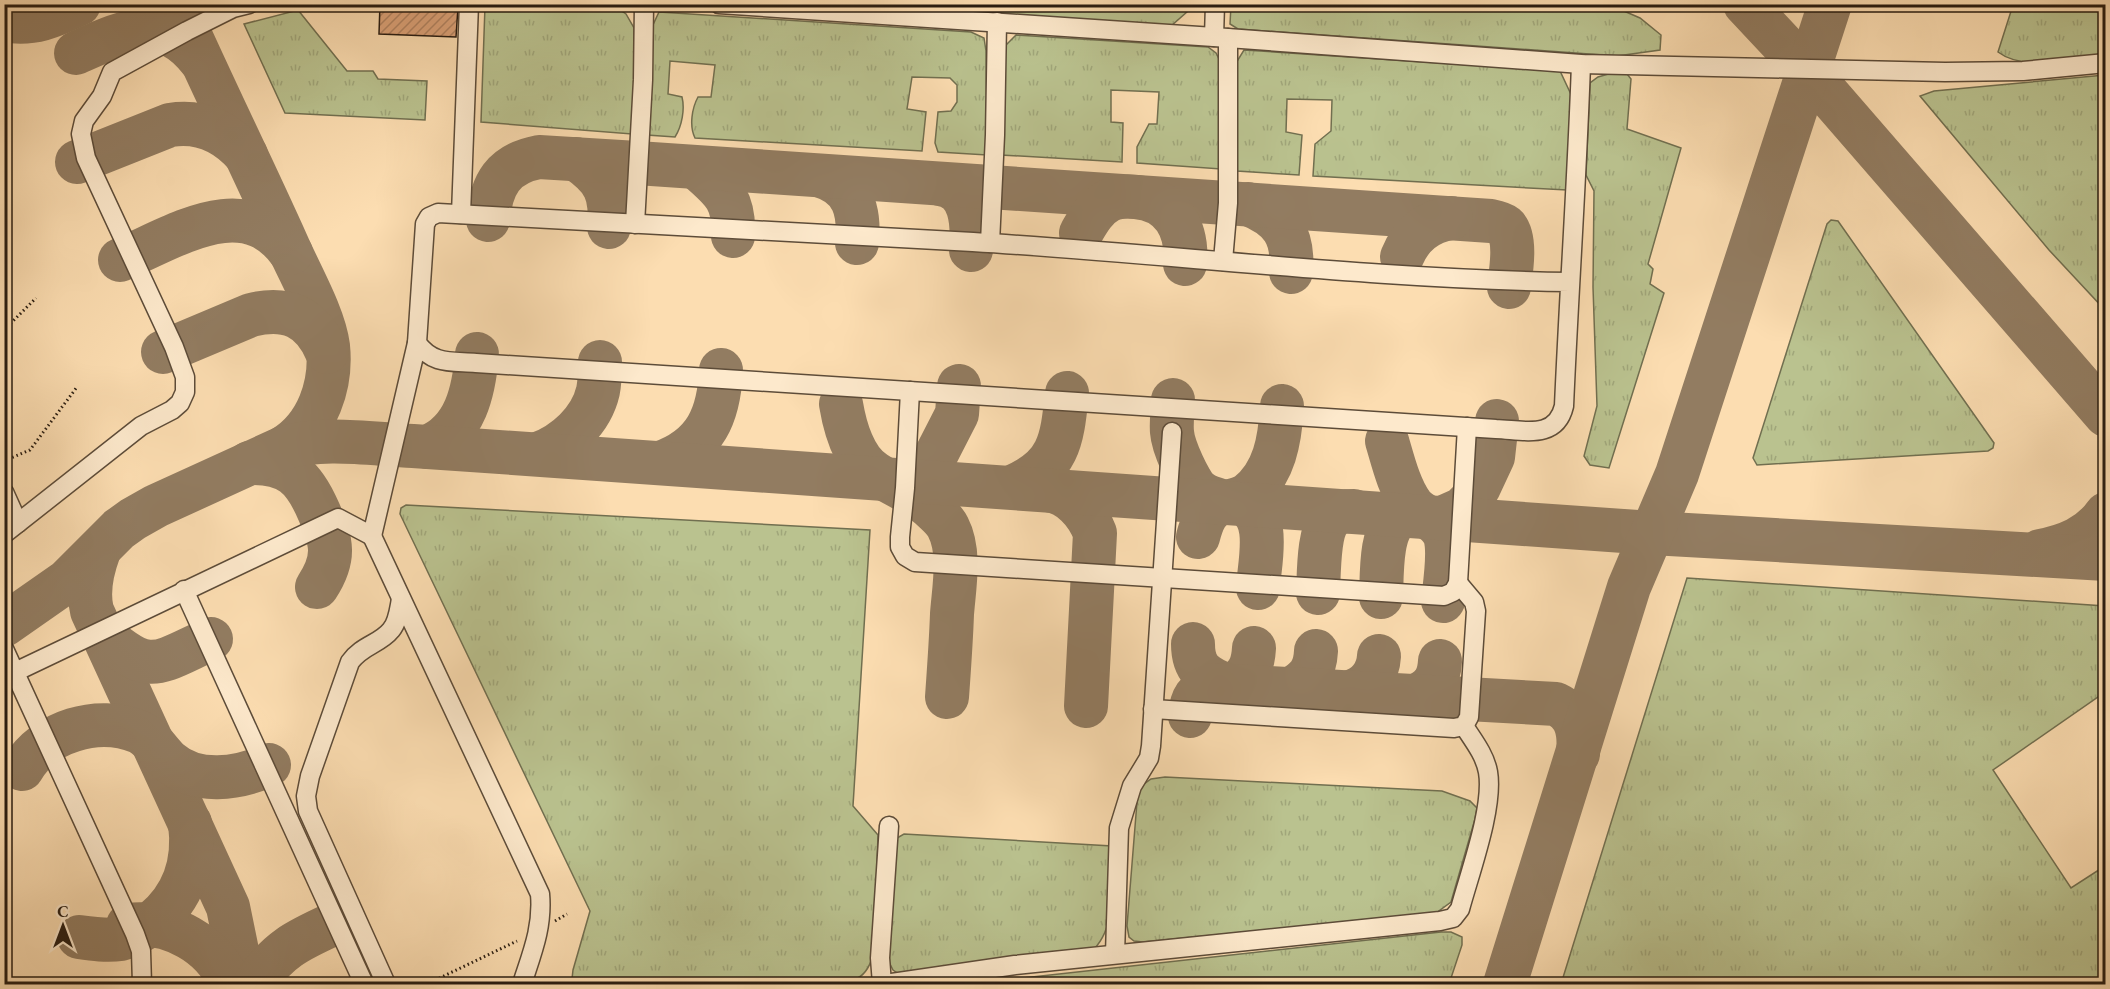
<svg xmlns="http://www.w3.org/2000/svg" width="2110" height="989" font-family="'EB Garamond',serif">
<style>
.grass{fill:url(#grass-tufts);stroke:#716f50;stroke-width:1.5}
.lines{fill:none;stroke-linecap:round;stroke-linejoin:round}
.taxiway{stroke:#927c61;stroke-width:44}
.building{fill:url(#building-hatch);stroke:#281c11;stroke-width:1.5}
.minor-casing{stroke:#5d4c39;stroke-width:21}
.path{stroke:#281c11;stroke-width:3;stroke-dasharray:1.5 3;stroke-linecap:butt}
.minor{stroke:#fde9cc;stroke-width:18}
</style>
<defs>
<pattern id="grass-tufts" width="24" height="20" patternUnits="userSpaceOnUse" patternTransform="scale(1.5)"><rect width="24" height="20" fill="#bac28f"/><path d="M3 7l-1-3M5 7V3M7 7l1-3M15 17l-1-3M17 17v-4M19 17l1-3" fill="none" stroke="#a0a67a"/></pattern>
<pattern id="building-hatch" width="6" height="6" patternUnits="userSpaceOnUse" patternTransform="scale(1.5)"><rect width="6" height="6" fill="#dca278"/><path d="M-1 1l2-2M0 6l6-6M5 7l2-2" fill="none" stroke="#b28361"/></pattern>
</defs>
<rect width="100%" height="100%" fill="#fcddb1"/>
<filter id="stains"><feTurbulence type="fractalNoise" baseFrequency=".00333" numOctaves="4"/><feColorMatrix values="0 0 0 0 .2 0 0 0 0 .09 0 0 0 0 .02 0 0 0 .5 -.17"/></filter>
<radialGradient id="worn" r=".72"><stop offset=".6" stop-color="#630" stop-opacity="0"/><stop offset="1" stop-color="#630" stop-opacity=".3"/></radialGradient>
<g class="grass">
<polygon points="894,5 1191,5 1188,11 1171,26 901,8"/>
<polygon points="1231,5 1610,5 1640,18 1661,35 1660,50 1617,56 1238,29 1230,24"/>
<path d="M2013,5H2105V56C2074,59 2024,72 1998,52Z"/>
<polygon points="485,6 620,10 626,14 634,28 634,122 632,134 481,122"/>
<polygon points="298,10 347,71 373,71 378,79 427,81 425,120 285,113 244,24"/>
<path d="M659,12L971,32L984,38L986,51L987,155L938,152L935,143L938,112L951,111L957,102V85L950,78L912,77L907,109L926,112L922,151L695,138C689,126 692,108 698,97H711L715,65L670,61L668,94L682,97C685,109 682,126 675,137L647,135L652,27Z"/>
<polygon points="1016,35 1208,47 1216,53 1220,61 1221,169 1137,163 1137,147 1149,124 1157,124 1159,92 1111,90 1111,122 1123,123 1122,162 1001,155 1002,49"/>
<polygon points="1244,50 1560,71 1575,103 1567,190 1313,176 1315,144 1331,131 1332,100 1287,99 1286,132 1302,135 1299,175 1237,171 1236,63"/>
<polygon points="1612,73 1627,74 1631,79 1627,129 1681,148 1648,264 1653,269 1650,284 1664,293 1609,468 1590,465 1584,456 1597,406 1593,287 1594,191 1586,175 1590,83 1598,77"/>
<polygon points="2105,75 2106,75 2105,310 2049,250 1920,96 1934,91"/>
<polygon points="1831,220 1838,221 1994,443 1993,448 1988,451 1757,465 1753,458 1827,224"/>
<path d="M406,505L870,530L853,806L878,835L874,951C867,983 851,982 823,984H576L572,979L573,970L590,911L400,514L401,508Z"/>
<polygon points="1687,578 2105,606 2105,692 1993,770 2071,888 2105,866 2105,984 1561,984"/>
<polygon points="1165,777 1442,791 1470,801 1477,808 1475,819 1451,902 1436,913 1143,942 1134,941 1129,937 1127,926 1137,802 1140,787 1151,779"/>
<path d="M904,834L1112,846C1111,878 1118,925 1094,949L899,974L893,970L887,958L897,838Z"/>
<polygon points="1441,932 1451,932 1462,937 1462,945 1449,984 969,984"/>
</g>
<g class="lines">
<g class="taxiway">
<path d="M176,4C212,85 251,164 287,244C300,274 324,315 328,346C332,385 318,427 283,448"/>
<polyline points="1745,4 1805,68 2106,415"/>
<path d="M4,20C32,26 54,16 79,4"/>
<path d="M76,53C123,32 163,11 201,61"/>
<path d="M576,159C605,179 612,193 609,227"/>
<path d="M77,162L170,125C201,120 226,132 246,155"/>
<path d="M697,168C722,190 735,199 733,236"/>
<path d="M821,176C854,186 860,211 857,243"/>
<path d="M940,184C972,189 973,223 971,250"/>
<path d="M1248,204C1282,218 1294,235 1291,272"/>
<path d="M488,220C491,184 503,164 539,157L637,163L1491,221C1496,222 1501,223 1505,226C1517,236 1511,272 1509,287"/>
<path d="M1081,233C1088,221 1095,208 1108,201C1117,196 1126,196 1136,197C1173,200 1188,230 1185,264"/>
<path d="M1402,257C1411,235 1427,222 1451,218"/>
<path d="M120,260C175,237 245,188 291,253"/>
<path d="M163,352L251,315C287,306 312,317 327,352"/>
<path d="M1173,400C1173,410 1171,422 1172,432C1173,446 1189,483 1199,491C1206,497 1215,499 1225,502"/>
<path d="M841,404C845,428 854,460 875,473C893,485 913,492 930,507C936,513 944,519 948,527C961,552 954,587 952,614C951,642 949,669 947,697"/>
<path d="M1387,441C1393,461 1399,487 1412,505C1422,517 1439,519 1445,536C1450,552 1445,583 1443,601"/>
<path d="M427,447C466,432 474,390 477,354"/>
<path d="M538,454C565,444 591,421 598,391C600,381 600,371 600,362"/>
<path d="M249,463C289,462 304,477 319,512C332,542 336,558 317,587"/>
<path d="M660,463C706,447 719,415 721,370"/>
<polyline points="905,480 920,474 928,467 937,453 957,414 959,386"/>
<path d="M1012,487C1060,467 1062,440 1067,393"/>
<path d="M1047,490C1070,493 1087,512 1095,533L1086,706"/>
<path d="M1241,503C1273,514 1259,564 1258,588"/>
<polyline points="1444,517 1462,509 1472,499 1479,487 1493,457 1497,421"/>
<path d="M1198,537C1202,522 1207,506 1225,502C1233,500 1239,500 1247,495C1275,474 1280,439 1282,406"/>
<path d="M99,551C92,570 87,590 92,611L228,907L237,951L239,984"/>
<path d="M2040,551C2066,546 2090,537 2106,514"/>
<path d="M1318,593C1319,574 1318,530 1332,517C1338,511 1346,511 1354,511"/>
<path d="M1381,597C1382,577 1380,530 1398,519C1403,515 1410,516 1416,516"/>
<path d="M4,625L67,581L119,529L133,519L156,506L283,448C324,436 370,444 413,446L1652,533L2106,559"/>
<path d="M100,632C150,677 156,664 211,639"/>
<path d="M1193,644C1193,669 1204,676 1226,685"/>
<path d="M1291,689C1308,679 1315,671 1316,651"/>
<path d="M1350,692C1368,687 1378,674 1379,656"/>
<path d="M1250,701L1244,692L1234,685C1249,675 1253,665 1254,648"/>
<path d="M1431,708L1416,696C1433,688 1439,679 1440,661"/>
<path d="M1190,716C1191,699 1196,690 1213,685L1556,704C1577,714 1580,732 1578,754"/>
<path d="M22,769C44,731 98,715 139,732C152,738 159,752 169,761C196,785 238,779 269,765"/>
<path d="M128,925C170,920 214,944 230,984"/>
<path d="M79,937C93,939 107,941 121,939C133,936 143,930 153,922C184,897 195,862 190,823"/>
<path d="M255,984C279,947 301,939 340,921"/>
<polyline points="1505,984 1629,587 1677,474 1830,4"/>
</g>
</g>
<polygon class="building" points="380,4 458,7 456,37 379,34"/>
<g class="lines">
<g class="minor-casing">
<g id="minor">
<polyline points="719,4 1214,37 1581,64 1945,72 2023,71 2106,63"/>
<polyline points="1214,37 1215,4"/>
<polyline points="461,214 469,4"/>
<polyline points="635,224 643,80 644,4"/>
<polyline points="990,243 995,135 997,22"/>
<polyline points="1223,261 1228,203 1228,38"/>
<path d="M1570,282C1370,279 1172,254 973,242C795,231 616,224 438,213L429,217L425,224L417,343C433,365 451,361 476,363L1496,429C1524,430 1556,440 1564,406C1569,292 1577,178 1581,64"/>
<polyline points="910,391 905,488 900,537 900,547 905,556 915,562 1382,592 1444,596 1453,592 1458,583 1467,427"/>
<polyline points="4,492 18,523 4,534"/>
<polyline points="18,523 141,426 172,410 180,403 185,392 185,377 174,347 86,158 81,134 84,121 102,96 112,72 187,31 233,8 249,4"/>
<path d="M372,536L540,894C543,927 532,953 522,984"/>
<polyline points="184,590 364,984"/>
<polyline points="4,649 135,934 141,951 142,984"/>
<polyline points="15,672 338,518 372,536 417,343"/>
<polyline points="1153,709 1454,728 1464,726 1469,717 1476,611 1474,602 1458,583"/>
<polyline points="1115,954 1119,828 1132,786 1149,758 1151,746 1172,432"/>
<path d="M386,984L308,811L306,796L310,776L350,662C362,645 380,644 391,630C398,622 399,609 401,599"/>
<polyline points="882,984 880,958 889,826"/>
<path d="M885,984L1015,965L1440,921L1453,918L1460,909C1470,872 1494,807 1488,772C1485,755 1473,740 1464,726"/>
</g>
</g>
<g class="path">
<polyline points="4,330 36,298"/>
<polyline points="4,461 30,450 77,387"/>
<polyline points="555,921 567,914"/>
<polyline points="427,984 517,941"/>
</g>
<use href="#minor" class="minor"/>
</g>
<rect width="2110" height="989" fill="none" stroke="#fcddb1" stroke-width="24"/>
<rect x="6" y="6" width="2098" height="977" fill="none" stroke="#281c11" stroke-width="3"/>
<rect x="12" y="12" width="2086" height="965" fill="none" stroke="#281c11" stroke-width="1.5"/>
<g transform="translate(63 926)" stroke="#fde9cc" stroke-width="4.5" paint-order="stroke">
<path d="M0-4.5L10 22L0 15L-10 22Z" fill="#281c11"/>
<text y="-9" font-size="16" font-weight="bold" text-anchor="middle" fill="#281c11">С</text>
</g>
<rect width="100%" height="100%" filter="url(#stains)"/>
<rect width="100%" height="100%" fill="url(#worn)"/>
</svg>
